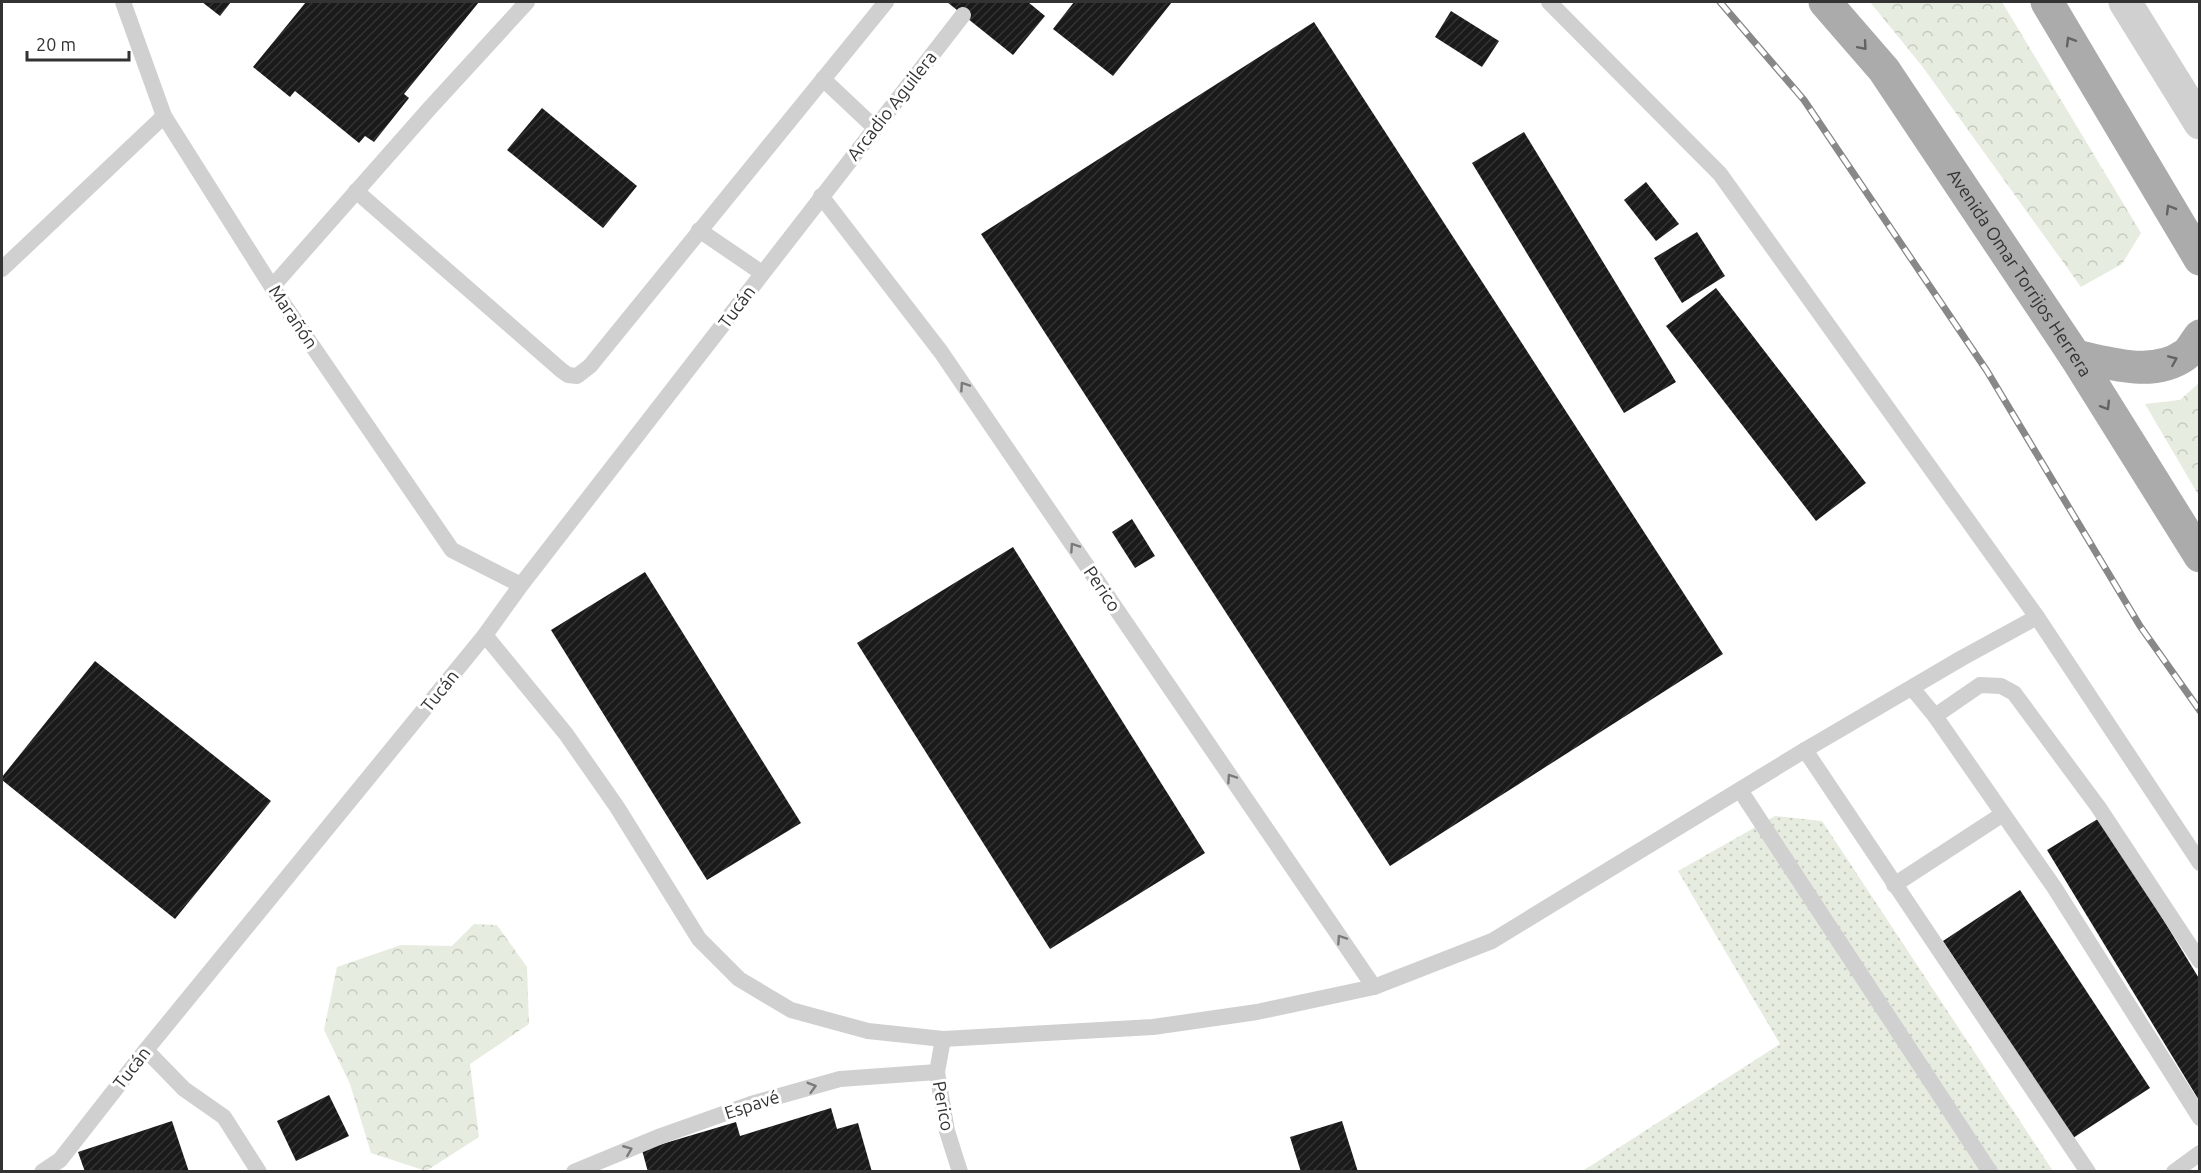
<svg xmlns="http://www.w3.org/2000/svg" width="2201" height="1173" font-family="Ubuntu,sans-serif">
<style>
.grass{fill:url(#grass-dots)}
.forest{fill:url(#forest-crowns)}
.building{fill:url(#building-hatch)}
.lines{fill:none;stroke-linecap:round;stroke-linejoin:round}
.service{stroke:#d0d0d0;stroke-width:16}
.minor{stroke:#d0d0d0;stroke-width:33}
.primary{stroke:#ababab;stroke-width:33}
.rail-casing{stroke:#888;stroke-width:7}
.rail{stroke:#fff;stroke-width:4.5;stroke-dasharray:14;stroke-linecap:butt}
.oneway{stroke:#636363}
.oneway2{stroke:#7a7a7a}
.labels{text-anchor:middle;stroke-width:6;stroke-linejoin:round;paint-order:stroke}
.street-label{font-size:18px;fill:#333;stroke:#fff}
</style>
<defs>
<pattern id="grass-dots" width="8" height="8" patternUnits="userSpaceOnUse" patternTransform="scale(1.5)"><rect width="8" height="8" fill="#e6ecdf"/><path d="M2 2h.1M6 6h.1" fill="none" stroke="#c6cbc0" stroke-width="1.8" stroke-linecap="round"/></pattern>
<pattern id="forest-crowns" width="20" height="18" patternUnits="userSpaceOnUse" patternTransform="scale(1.5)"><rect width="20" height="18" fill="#e6ecdf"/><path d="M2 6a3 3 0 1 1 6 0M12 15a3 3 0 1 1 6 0" fill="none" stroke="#c6cbc0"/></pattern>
<pattern id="building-hatch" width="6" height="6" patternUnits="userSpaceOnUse" patternTransform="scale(1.5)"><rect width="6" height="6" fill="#1a1a1a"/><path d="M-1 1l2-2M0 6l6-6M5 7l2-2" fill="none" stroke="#333"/></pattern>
</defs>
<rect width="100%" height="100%" fill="#fff"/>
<polygon class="grass" points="1775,816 1822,821 2053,1171 1581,1172 1780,1044 1678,871"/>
<g class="forest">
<polygon points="1870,2 2002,2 2141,233 2122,264 2081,287 1922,66"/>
<polygon points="2199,383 2199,496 2145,404 2180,400"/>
<polygon points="474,924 497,925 527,967 529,1024 470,1064 479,1137 426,1171 371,1153 350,1084 324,1030 337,967 401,945 452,946"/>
</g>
<g class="building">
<polygon points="202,2 231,2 220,16"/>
<polygon points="306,2 479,2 404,94 409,98 374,142 365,136 359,143 295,91 290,97 253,67"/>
<polygon points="947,2 1028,2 1045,16 1013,55"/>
<polygon points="1074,2 1172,2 1113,76 1053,29"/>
<polygon points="1451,11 1499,41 1482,67 1435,37"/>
<polygon points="1314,22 1723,654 1390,866 981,234"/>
<polygon points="542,108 637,186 603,228 507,150"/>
<polygon points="1524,132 1676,382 1624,413 1472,163"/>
<polygon points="1646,182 1679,224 1656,241 1624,200"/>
<polygon points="1697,232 1725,276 1682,303 1654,258"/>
<polygon points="1716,288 1866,483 1816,521 1666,326"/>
<polygon points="1132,519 1155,556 1135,568 1112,532"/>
<polygon points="1013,547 1205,853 1050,949 857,643"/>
<polygon points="645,572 801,823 707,880 551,630"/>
<polygon points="95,661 271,801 175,919 2,780 2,777"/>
<polygon points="2101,817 2200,980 2200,1102 2047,850"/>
<polygon points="2020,890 2150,1088 2073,1138 1943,941"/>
<polygon points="329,1095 349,1136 296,1161 277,1121"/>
<polygon points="831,1108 837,1129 858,1123 872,1172 648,1172 642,1150 736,1122 740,1136"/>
<polygon points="172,1121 189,1172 85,1172 78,1152"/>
<polygon points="1342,1121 1358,1172 1301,1172 1290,1137"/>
</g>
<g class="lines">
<g class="service">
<polyline points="123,2 164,116 272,287 400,474 452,550 521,585"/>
<polyline points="1549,2 1720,174 2037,617 2200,863"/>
<polyline points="823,79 875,128"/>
<polyline points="356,191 561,370 568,375 577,376 590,366 886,2"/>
<polyline points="821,196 941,352 1374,987"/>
<polyline points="699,230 762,273"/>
<polyline points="2,269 164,116"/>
<polyline points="272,287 429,109 527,2"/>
<polyline points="485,635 566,734 617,807 699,939 739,979 791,1010 868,1031 943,1039 1153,1027 1257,1012 1374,987 1492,941 1805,750 1962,658 2037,617"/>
<polyline points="1912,688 1935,716 2054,887 2200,1118"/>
<polyline points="1935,716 1980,685 2001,686 2014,693 2099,808 2200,961"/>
<polyline points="1805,750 2088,1172"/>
<polyline points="1740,790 1990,1172"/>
<polyline points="1894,885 2003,814"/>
<polyline points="943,1039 937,1072 947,1131 960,1172"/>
<polyline points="146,1050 184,1089 224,1117 259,1172"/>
<polyline points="42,1172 60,1160 146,1050 485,635 521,585 963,15"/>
<polyline points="574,1172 661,1136 751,1104 840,1079 937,1072"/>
<polyline points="2174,1172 2200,1153"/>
</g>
<polyline class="minor" points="2125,2 2200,123"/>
<g class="primary">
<path id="s1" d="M1825,2L1884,70L2075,356L2200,556"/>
<polyline points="2047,2 2200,259"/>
<path d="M2075,356C2110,363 2153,378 2185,355C2191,351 2195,342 2200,336"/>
</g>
<g class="rail-casing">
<polyline id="rail" points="1720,2 1804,100 1987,371 2140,626 2200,711"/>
</g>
<use href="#rail" class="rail"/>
</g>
<defs><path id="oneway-chevron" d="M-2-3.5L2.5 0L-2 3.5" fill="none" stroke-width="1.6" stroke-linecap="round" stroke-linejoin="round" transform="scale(1.5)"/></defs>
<g class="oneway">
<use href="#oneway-chevron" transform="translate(2070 41) rotate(-121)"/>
<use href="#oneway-chevron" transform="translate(1863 46) rotate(49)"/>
<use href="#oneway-chevron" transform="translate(2170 209) rotate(-120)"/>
<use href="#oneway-chevron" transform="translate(2173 360) rotate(-23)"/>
<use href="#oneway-chevron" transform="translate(2106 406) rotate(58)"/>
</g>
<g class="oneway2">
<use href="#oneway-chevron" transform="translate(964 386) rotate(-124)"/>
<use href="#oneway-chevron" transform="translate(1074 547) rotate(-124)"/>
<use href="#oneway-chevron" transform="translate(1231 778) rotate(-124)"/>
<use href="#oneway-chevron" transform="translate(1341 939) rotate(-124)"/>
<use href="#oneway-chevron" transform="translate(812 1087) rotate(-16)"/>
<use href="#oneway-chevron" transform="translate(628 1150) rotate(-22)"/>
</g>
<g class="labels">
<g class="street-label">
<text transform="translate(892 106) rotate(-52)" y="6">Arcadio Aguilera</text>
<text dy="6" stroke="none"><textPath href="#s1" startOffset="334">Avenida Omar Torrijos Herrera</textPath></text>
<text transform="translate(737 307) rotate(-53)" y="6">Tucán</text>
<text transform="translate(293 317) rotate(56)" y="6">Marañón</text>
<text transform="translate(1102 589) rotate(56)" y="6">Perico</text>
<text transform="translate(440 691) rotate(-51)" y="6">Tucán</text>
<text transform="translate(132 1068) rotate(-52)" y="6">Tucán</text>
<text transform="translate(752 1105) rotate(-18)" y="6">Espavé</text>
<text transform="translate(943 1106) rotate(80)" y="6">Perico</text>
</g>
</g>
<rect width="2201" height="1173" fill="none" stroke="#333333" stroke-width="6"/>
<path d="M27 51v9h102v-9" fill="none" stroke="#333333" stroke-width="3"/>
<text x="36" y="51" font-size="18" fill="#333333" stroke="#ffffff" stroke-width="4.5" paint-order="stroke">20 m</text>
</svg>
